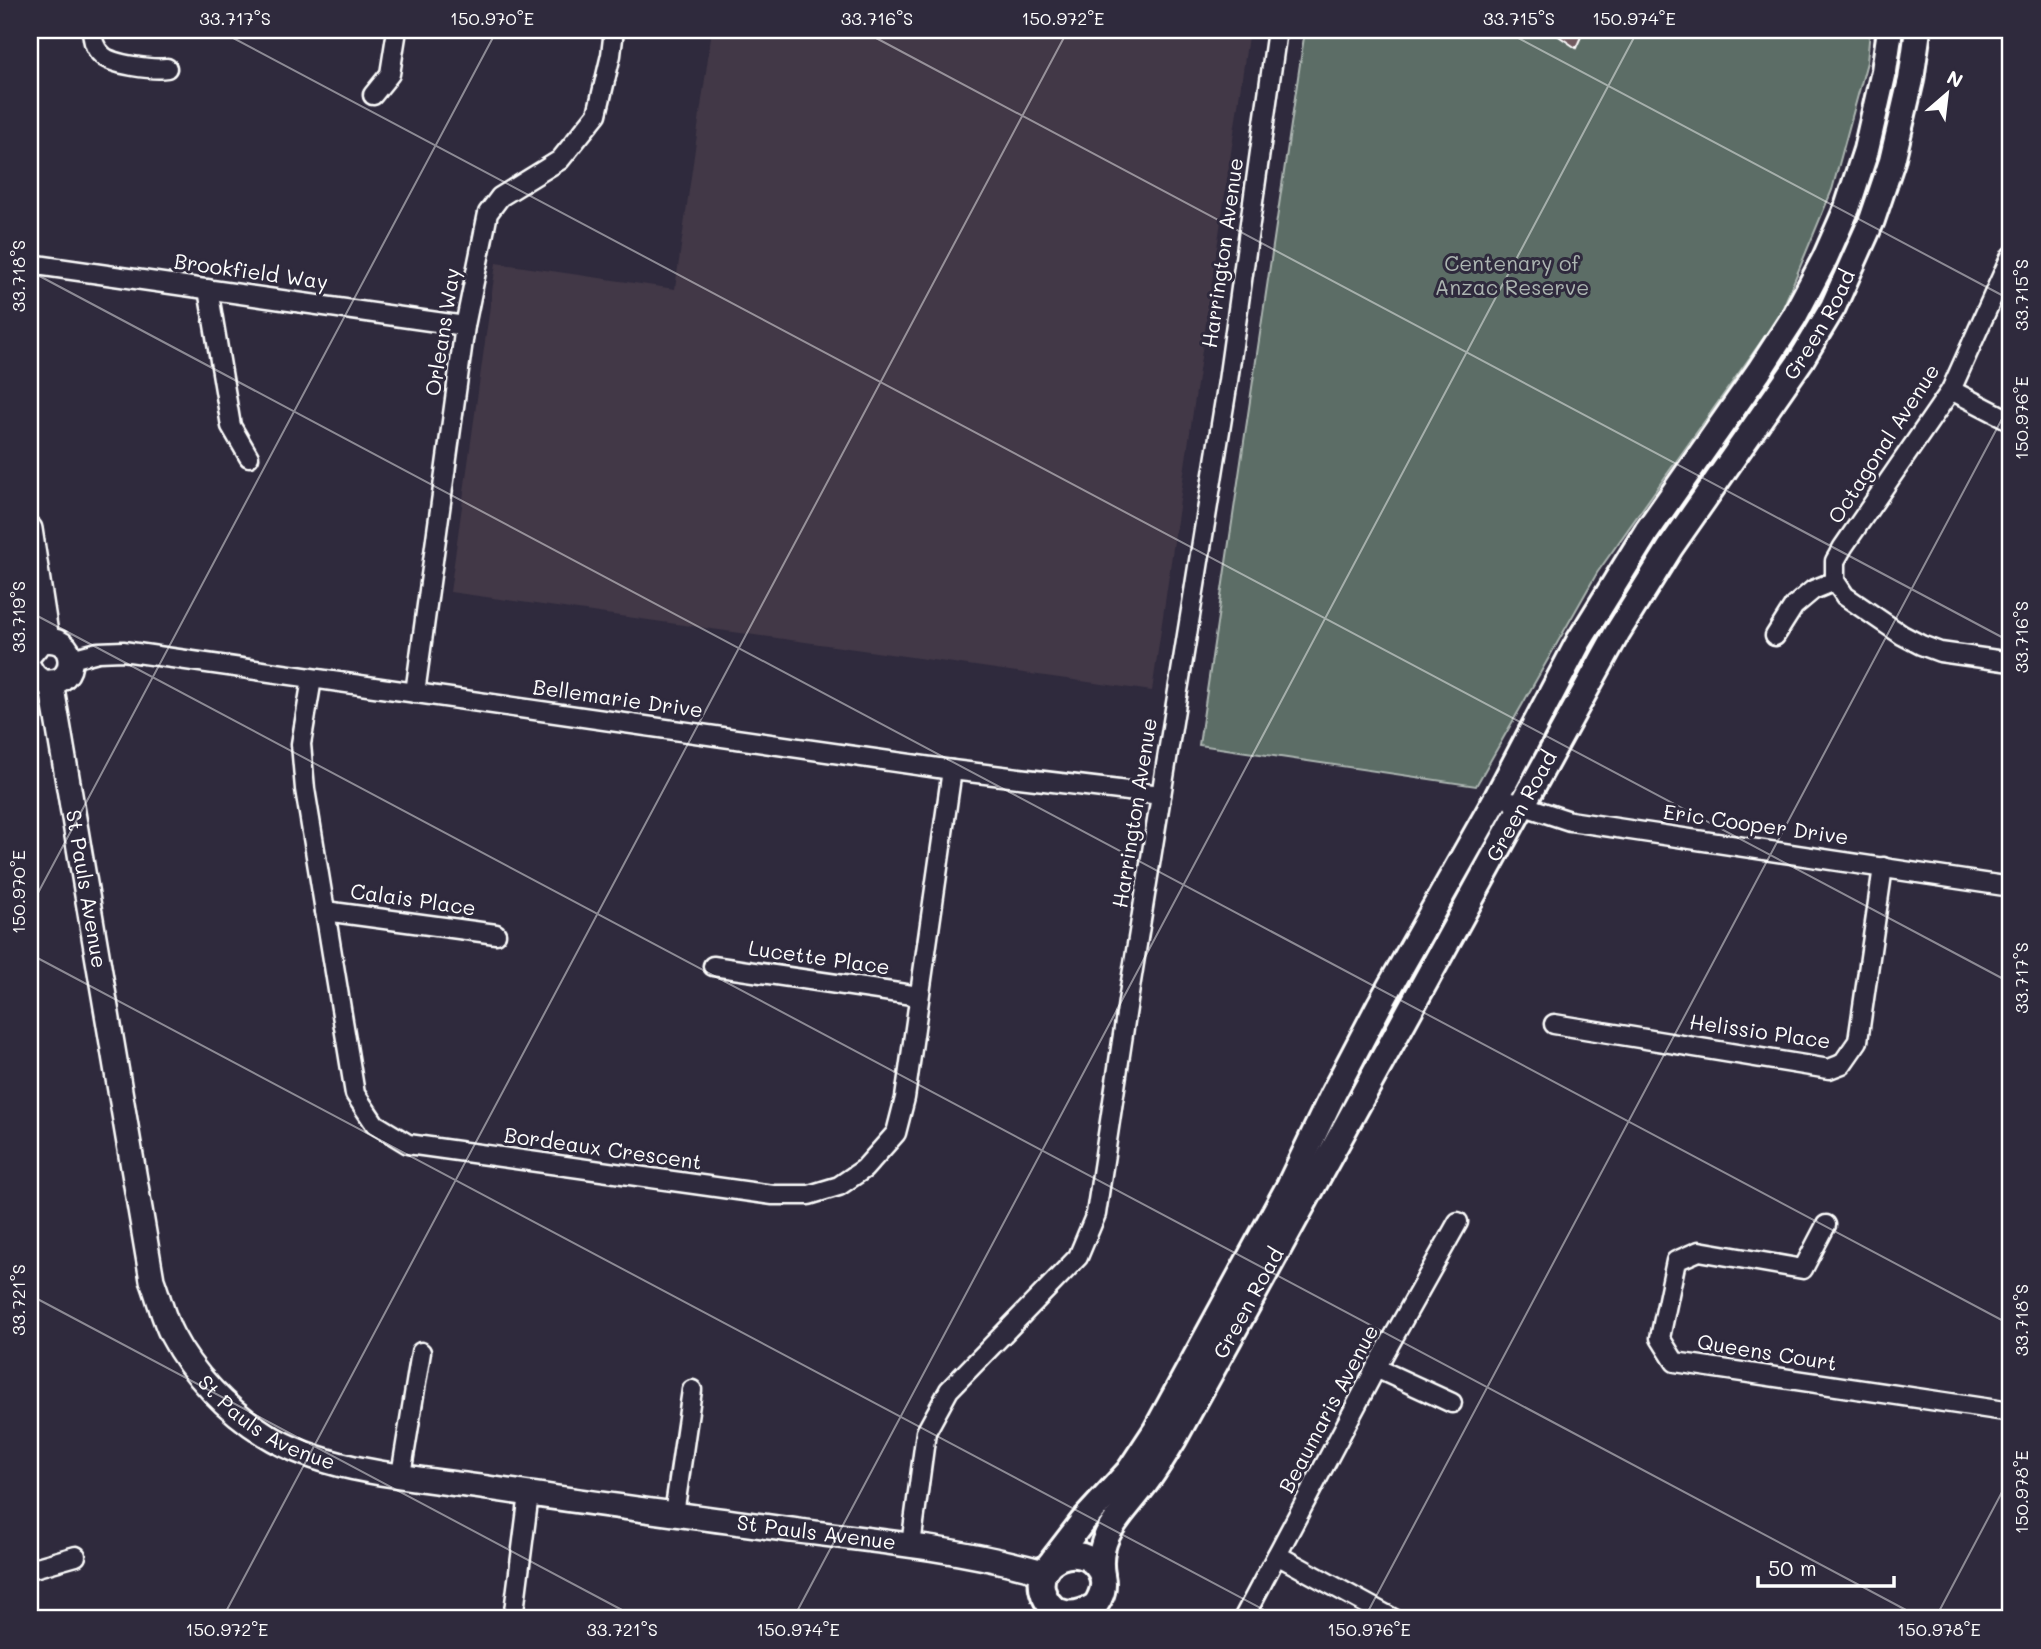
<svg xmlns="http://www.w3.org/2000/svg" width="2041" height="1649" font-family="Mali,sans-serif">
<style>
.built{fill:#423847}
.green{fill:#5b6d66;stroke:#adb6b2;stroke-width:2}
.building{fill:#705a5f;stroke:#fff;stroke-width:2}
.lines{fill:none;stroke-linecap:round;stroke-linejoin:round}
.minor-casing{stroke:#fff;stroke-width:23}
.tertiary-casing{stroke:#fff;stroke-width:28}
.secondary-casing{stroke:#fff;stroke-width:30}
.minor{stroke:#2f2a3d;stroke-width:18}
.tertiary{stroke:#2f2a3d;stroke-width:23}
.secondary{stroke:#2f2a3d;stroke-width:24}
.ticks{fill:none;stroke:#fff;stroke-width:2;stroke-opacity:0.45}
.labels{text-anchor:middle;stroke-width:6;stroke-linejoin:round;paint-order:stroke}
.street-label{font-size:21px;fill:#fff;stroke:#2f2a3d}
.park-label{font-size:21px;fill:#adb6b2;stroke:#2f2a3d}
.neatline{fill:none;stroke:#fff;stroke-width:2.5}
.ticks-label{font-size:18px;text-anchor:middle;fill:#fff}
</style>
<rect width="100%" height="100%" fill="#2f2a3d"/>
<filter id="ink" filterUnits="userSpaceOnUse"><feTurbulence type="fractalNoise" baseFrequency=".0143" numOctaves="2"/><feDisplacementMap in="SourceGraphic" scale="14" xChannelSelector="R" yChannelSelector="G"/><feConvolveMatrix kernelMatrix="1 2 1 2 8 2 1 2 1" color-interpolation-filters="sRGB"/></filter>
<g filter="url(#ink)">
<polygon class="built" points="712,30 1249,30 1152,691 450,592 496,263 675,289"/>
<polygon class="green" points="1305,30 1870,30 1867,62 1832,190 1780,315 1597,573 1476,786 1199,745"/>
<polygon class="building" points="1550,30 1584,30 1576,48"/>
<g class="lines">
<g class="minor-casing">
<g id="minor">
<path d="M92,30C93,40 94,48 102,55C111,65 154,70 167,68"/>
<polyline points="373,95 390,74 397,30"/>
<polyline points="30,264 465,326"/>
<polyline points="208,289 231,426 249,457"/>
<polyline points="1951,390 2011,421"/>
<polyline points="1835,581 1835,561 1843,547 1951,390 2011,256"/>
<polyline points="1835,581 1845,596 1902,635 1921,645 1940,652 2011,662"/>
<polyline points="1775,636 1794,606 1813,590 1835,581"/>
<polyline points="71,659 98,652 123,651 952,770 1161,795"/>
<polyline points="312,679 301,744 305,789 355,1094 375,1124 408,1144 773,1195 809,1195 839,1186 864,1169 896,1133 905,1098 952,770"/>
<polyline points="415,693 465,326 488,213 500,197 560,160 597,114 611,55 614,30"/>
<polyline points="1512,802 1570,821 2011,887"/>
<polyline points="325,911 496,934"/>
<polyline points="713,966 919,996"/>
<polyline points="1554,1024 1829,1069 1842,1064 1858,1041 1883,867"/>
<polyline points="1826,1225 1803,1269 1699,1251 1676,1261 1660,1338 1675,1362 2011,1412"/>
<polyline points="1376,1368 1452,1403"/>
<polyline points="401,1475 421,1352"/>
<polyline points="674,1514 692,1390"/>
<polyline points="911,1545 926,1432 949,1390 1078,1257 1096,1214 1130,988 1228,381 1277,30"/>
<polyline points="1277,1555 1394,1619"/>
<polyline points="30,1569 76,1556"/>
<polyline points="513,1619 529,1494"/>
<polyline points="1243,1619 1376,1368 1458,1222"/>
</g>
</g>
<g class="tertiary-casing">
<g id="tertiary">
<polyline points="30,529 47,640"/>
<path d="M30,654L40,642C79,631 79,687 46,682C38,681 33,675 30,669"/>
<path id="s1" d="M51,682L152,1280C159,1298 163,1318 172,1335C192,1374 228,1411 265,1434C328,1474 422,1478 495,1489C596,1504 698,1517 799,1531C881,1541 964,1550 1044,1572"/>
</g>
</g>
<g class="secondary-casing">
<g id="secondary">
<polyline points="1053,1560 1083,1521 1129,1471 1156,1430 1289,1186 1333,1094 1379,1006 1497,797 1579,641 1647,531 1759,371 1794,317 1825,258 1847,208 1866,150 1884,71 1890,30"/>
<path id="s2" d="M1102,1575C1095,1535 1122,1515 1144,1485C1155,1471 1164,1455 1174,1439L1617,633L1670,548L1801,360L1833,307L1872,220L1892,161L1911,80L1918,30"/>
<path d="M1084,1619C1089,1612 1097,1605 1100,1597C1104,1589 1104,1579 1100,1571C1082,1538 1030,1560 1044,1595C1054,1618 1076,1617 1094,1606"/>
</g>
</g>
<use href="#minor" class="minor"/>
<use href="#tertiary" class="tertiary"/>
<use href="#secondary" class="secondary"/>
</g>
</g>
<path class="ticks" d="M218,30L2011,983M861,30L2011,642M1503,30L2011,300M30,271L2011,1325M30,612L1923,1619M30,908L497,30M30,954L1281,1619M30,1295L639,1619M222,1619L1068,30M793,1619L1638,30M1364,1619L2011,402M1935,1619L2011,1475"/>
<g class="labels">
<g class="street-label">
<text transform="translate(1223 253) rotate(-82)" y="7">Harrington Avenue</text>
<text transform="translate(251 272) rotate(8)" y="7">Brookfield Way</text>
<text dy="7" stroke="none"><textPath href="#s2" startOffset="1447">Green Road</textPath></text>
<text transform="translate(443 332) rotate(-81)" y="7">Orleans Way</text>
<text transform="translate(1884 444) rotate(-57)" y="7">Octagonal Avenue</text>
<text transform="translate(618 699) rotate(8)" y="7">Bellemarie Drive</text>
<text dy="7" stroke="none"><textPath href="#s2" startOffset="880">Green Road</textPath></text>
<text transform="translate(1135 813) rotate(-81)" y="7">Harrington Avenue</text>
<text transform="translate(1756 825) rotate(8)" y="7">Eric Cooper Drive</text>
<text dy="7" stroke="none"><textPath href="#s1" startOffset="210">St Pauls Avenue</textPath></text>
<text transform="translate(413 900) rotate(8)" y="7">Calais Place</text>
<text transform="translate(819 958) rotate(8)" y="7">Lucette Place</text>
<text transform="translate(1760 1032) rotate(8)" y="7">Helissio Place</text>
<text transform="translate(603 1149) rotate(8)" y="7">Bordeaux Crescent</text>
<text dy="7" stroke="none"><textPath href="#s2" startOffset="313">Green Road</textPath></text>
<text transform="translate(1767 1353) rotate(9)" y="7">Queens Court</text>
<text transform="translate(1329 1409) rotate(-62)" y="7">Beaumaris Avenue</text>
<text dy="7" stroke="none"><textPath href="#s1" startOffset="798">St Pauls Avenue</textPath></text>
<text dy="7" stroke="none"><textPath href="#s1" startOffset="1365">St Pauls Avenue</textPath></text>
</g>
<g class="park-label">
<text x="1512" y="271">Centenary of<tspan x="1512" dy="24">Anzac Reserve</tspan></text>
</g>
</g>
<rect width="2041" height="1649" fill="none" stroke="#2f2a3d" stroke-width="77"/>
<g transform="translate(1947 94) rotate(28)" stroke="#2f2a3d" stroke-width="5" paint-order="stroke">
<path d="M0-5L12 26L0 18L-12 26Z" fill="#ffffff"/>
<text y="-10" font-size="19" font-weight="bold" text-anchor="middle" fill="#ffffff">N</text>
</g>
<path d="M1758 1576v10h136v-10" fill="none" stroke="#ffffff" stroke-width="3.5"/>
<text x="1768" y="1576" font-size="21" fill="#ffffff" stroke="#2f2a3d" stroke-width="5" paint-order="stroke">50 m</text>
<rect x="38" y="38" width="1964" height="1572" class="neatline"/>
<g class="ticks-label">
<text x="235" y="25">33.717°S</text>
<text x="492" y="25">150.970°E</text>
<text x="877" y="25">33.716°S</text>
<text x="1063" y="25">150.972°E</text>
<text x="1519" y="25">33.715°S</text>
<text x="1634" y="25">150.974°E</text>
<text transform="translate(19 276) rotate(-90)" y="6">33.718°S</text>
<text transform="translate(2022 295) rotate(-90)" y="6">33.715°S</text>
<text transform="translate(2022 418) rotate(-90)" y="6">150.976°E</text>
<text transform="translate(19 617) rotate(-90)" y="6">33.719°S</text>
<text transform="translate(2022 637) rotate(-90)" y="6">33.716°S</text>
<text transform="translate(19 892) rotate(-90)" y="6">150.970°E</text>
<text transform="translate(2022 978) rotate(-90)" y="6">33.717°S</text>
<text transform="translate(19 1300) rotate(-90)" y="6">33.721°S</text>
<text transform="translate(2022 1320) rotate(-90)" y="6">33.718°S</text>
<text transform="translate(2022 1492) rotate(-90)" y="6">150.978°E</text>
<text x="227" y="1636">150.972°E</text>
<text x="622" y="1636">33.721°S</text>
<text x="798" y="1636">150.974°E</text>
<text x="1369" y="1636">150.976°E</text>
<text x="1939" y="1636">150.978°E</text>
</g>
</svg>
